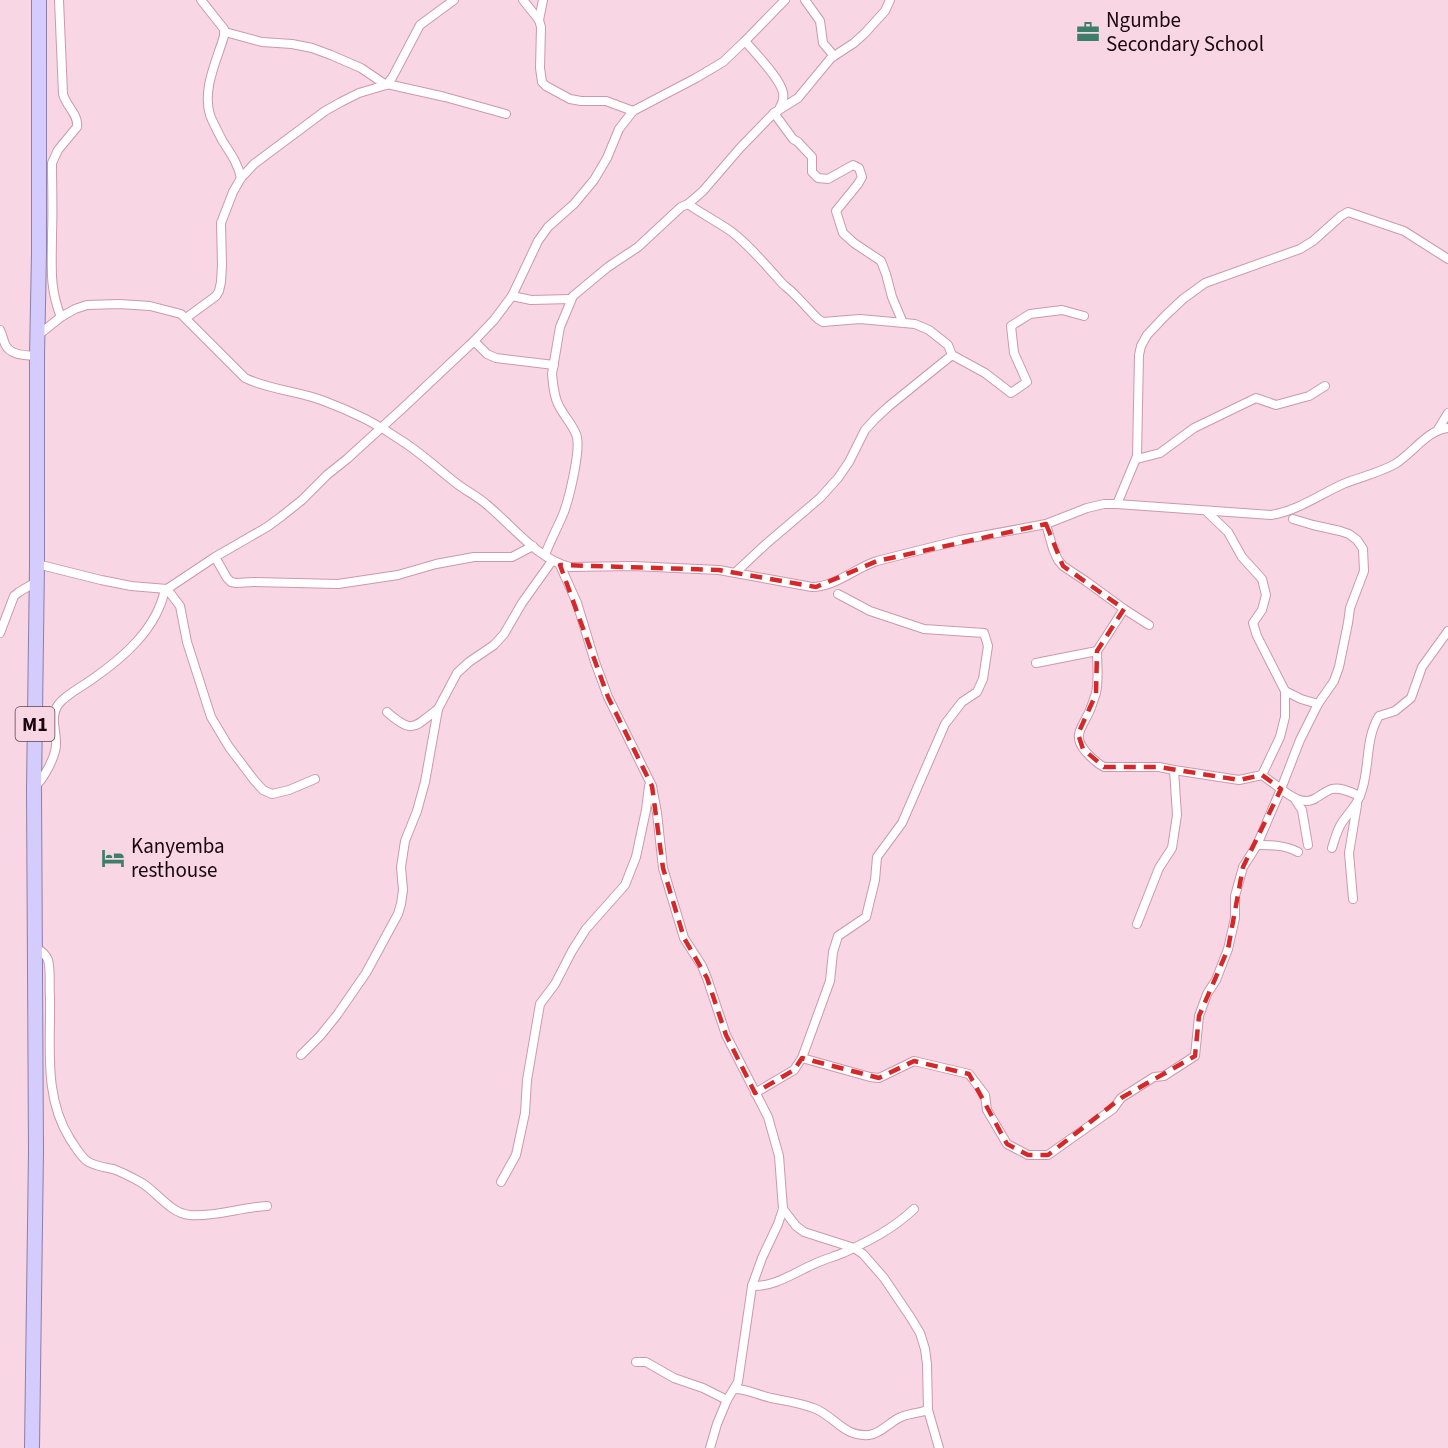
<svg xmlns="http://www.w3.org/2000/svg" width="1448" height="1448" font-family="'Source Sans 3',sans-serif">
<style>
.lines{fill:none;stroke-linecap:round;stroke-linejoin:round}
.minor-casing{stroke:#cd98ae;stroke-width:10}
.trunk-casing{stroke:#8c7fa8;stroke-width:16}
.minor{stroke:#fff;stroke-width:8}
.trunk{stroke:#d4ccfc;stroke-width:14}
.marked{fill:none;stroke:#d62828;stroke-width:4.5;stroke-dasharray:12 8;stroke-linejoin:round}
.labels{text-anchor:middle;stroke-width:6;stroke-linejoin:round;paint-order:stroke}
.shield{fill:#f9d6e3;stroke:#5c454f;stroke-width:1.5}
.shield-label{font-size:20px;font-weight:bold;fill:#19070f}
.poi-label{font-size:21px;fill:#19070f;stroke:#f9d6e3;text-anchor:start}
</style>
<rect width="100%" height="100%" fill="#f9d6e3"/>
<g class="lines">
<g class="minor-casing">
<g id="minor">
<path d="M59,0L63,94C66,106 79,115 77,127L58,150L52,163C52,186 53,210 52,234C52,265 49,288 61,317"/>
<path d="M201,0L224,29V36C217,60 202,89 210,115C213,123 218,132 222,140C230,153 238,163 241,178"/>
<polyline points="523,0 539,20 541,27 540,68 542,82 546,86 570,99 581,101 606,101 633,111"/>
<polyline points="805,0 820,21 823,43 834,56"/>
<polyline points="539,20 543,0"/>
<polyline points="225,32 262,42 292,44 312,48 331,55 361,68 386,85"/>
<path d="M745,41C755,53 781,79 783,93C784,98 783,102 780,107"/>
<polyline points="387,84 445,97 506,114"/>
<polyline points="774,113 793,139 798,142 812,157 812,172 818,178 828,179 853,165 859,168 862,177 858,184 836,211 843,233 854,243 881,261 886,274 892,297 903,323"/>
<path d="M688,204C702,214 718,222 732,232C750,246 766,265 781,282C785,287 791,290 795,295C803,303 810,311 818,319L823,322L860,319L915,324L929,330L948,345L952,355L985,373L1011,393L1027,382L1014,353L1011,326L1030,314L1062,310L1084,316"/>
<polyline points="512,296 531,300 571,299"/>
<polyline points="186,318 216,296 219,291 221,282 222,265 221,223 233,192 241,178 254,164 325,111 341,102 359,93 386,85 392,78 420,25 454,0"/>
<path d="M0,330C2,334 3,339 5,344C10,356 26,355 37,356"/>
<path d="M37,336L61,317L75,309L87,305L119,304L150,306L181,314L245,378C270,390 299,391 324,401C351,411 378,424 402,441C421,453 438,469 456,483C466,491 477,496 486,504C512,525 537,559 570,567L633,566L719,570L812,587C835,587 855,568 877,561L960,540L1046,524L1087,508L1104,504H1117L1271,515C1297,511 1319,495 1343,484C1360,477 1379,473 1395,464C1413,453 1427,430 1448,428"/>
<polyline points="474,341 487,354 496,358 554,365"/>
<polyline points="1437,431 1448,413"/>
<polyline points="1137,459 1160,453 1194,428 1256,398 1276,405 1309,396 1325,386"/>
<polyline points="1117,504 1137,456 1139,355 1141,346 1147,335 1165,316 1183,299 1205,283 1300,249 1313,241 1341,216 1348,212 1404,231 1448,259"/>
<polyline points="1206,511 1228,532 1242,557 1262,579 1266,595 1262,610 1253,623 1257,636 1285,691 1301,699 1318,704"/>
<path d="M1293,519L1313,525L1340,531L1349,534L1357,540L1363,549L1364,571L1350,608L1348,623L1339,667L1334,681L1318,704L1300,740L1281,789C1290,796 1304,806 1316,798C1321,795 1326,791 1332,789C1342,787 1352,793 1360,796"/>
<polyline points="1046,524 1053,549 1058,560 1063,566 1087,582 1124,609 1149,625"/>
<path d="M545,555C550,541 558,527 564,512C569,498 582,447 576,434C572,424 564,416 559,406C554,397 553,385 552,374L560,327L573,296L608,267L638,247L681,207L688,204L703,191L740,148L774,113L798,98L831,58L854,43L865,33L885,11L890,0"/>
<polyline points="215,557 227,578 231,582 236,583 254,582 338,584 398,575 436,564 474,557 512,557 533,546"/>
<polyline points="37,564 101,580 131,586 167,589 215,557 267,527 282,516 302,500 327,475 347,459 404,407 474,341 494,320 512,296 538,241 548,227 574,204 594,180 607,158 619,129 633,111 696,78 723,62 745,41 785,0"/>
<polyline points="560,565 577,603 595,662 608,697 652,786 657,813 663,868 684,938 702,966 707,978 726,1035 768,1117 779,1156 783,1209 778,1224 762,1258 752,1286 738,1382 727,1400 717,1424 710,1448"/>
<polyline points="736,572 766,544 820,498 838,478 849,462 865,430 875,419 889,406 952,355"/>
<polyline points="167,589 180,606 187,642 211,717 229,747 254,780 263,790 272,794 289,790 315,779"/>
<polyline points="0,633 14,596 19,592 36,582"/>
<path d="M1097,651C1097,664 1099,679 1096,693C1094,699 1092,705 1090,710C1083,727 1071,735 1086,752C1092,758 1096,763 1104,767H1159L1174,770L1239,780L1262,775L1280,737L1285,717V691"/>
<polyline points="1036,663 1097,651 1124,609"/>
<path d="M387,712C413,735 414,727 438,709"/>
<path d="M35,787C44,778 57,755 56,742C56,730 50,716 58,705C65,695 80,688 91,680C123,658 157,629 165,589"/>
<polyline points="1295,799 1302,810 1308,845"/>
<path d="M1257,845C1271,845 1285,845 1298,852"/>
<path d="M1332,848C1335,839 1337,829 1343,821C1351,810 1358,804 1362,790C1370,765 1365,739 1379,716L1395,711L1411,698L1422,667L1448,631"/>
<polyline points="1353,899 1349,853 1357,805"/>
<polyline points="1137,924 1159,868 1172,848 1177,815 1174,770"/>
<path d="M35,947C41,951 46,954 48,960C51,971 49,985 50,997C51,1045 43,1096 70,1139C75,1146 80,1156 87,1161C94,1166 104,1167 113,1169C122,1172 133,1178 142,1183C158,1193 170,1213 190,1215C217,1217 241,1207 267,1206"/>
<polyline points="301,1055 320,1036 337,1015 366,973 398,914 401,904 403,890 401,867 405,841 417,811 425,782 438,709 457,673 469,662 494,645 504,634 522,603 552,561"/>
<polyline points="802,1058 870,1077 879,1078 914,1061 969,1074 985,1095 987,1110 1007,1144 1028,1155 1048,1155 1113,1109 1121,1098 1154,1077 1164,1076 1195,1056 1199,1016 1207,994 1216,980 1228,949 1235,918 1235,896 1243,867 1257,845 1281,789 1262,775"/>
<polyline points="755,1093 794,1070 802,1058 830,981 833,952 838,936 866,917 875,880 877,857 902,823 945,724 962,702 977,692 983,679 988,646 984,633 924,629 870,611 838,594"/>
<polyline points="501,1182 516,1155 525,1113 527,1080 540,1004 555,984 572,951 586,929 625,885 636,857 646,810 649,786"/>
<polyline points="783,1209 796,1226 804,1232 854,1248 863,1254 884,1278 911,1318 920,1333 925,1349 927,1364 928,1410 939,1448"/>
<path d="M752,1286C774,1287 792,1274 812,1265C822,1260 833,1257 843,1253C869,1241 893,1229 914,1209"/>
<polyline points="636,1362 646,1362 674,1378 703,1388 727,1400"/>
<path d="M735,1389C748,1389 758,1395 771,1398C786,1401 802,1403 816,1409C836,1418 844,1437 869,1435C880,1434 891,1421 901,1417C910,1413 920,1413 928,1410"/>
</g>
</g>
<g class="trunk-casing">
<polyline id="trunk" points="32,1448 36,1151 34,789 37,564 37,356 39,253 39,0"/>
</g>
<use href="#minor" class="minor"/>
<use href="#trunk" class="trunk"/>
</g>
<path class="marked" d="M1046,524L1063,566L1124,609L1097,651L1096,694L1078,734L1083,749L1104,767H1159L1239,780L1262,775L1281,789L1243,867L1228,949L1199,1016L1195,1056L1121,1098L1048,1155H1028L1007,1144L969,1074L914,1061L879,1078L802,1058L794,1070L755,1093L726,1035L707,978L684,938L663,868L652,786L608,697L560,565L719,570L816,587L877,561Z"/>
<defs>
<g id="office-bare" transform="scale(1.8)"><path d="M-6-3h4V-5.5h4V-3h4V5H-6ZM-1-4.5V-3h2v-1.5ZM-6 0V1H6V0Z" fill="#3d7d6b" stroke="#f9d6e3" stroke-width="2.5" paint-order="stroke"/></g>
<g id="hotel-bare" transform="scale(1.8)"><path d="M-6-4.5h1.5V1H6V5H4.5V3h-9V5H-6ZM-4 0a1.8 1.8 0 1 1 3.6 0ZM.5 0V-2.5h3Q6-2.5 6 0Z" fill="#3d7d6b" stroke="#f9d6e3" stroke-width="2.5" paint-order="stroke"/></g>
</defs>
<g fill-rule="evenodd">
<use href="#office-bare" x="1088" y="32"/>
<use href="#hotel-bare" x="113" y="858"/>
</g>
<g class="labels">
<rect class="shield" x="15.5" y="707" width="39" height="34" rx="4.5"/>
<g class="shield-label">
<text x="35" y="731">M1</text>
</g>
<g class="poi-label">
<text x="1106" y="27">Ngumbe<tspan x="1106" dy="24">Secondary School</tspan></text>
<text x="131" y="853">Kanyemba<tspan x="131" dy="24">resthouse</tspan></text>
</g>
</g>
</svg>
